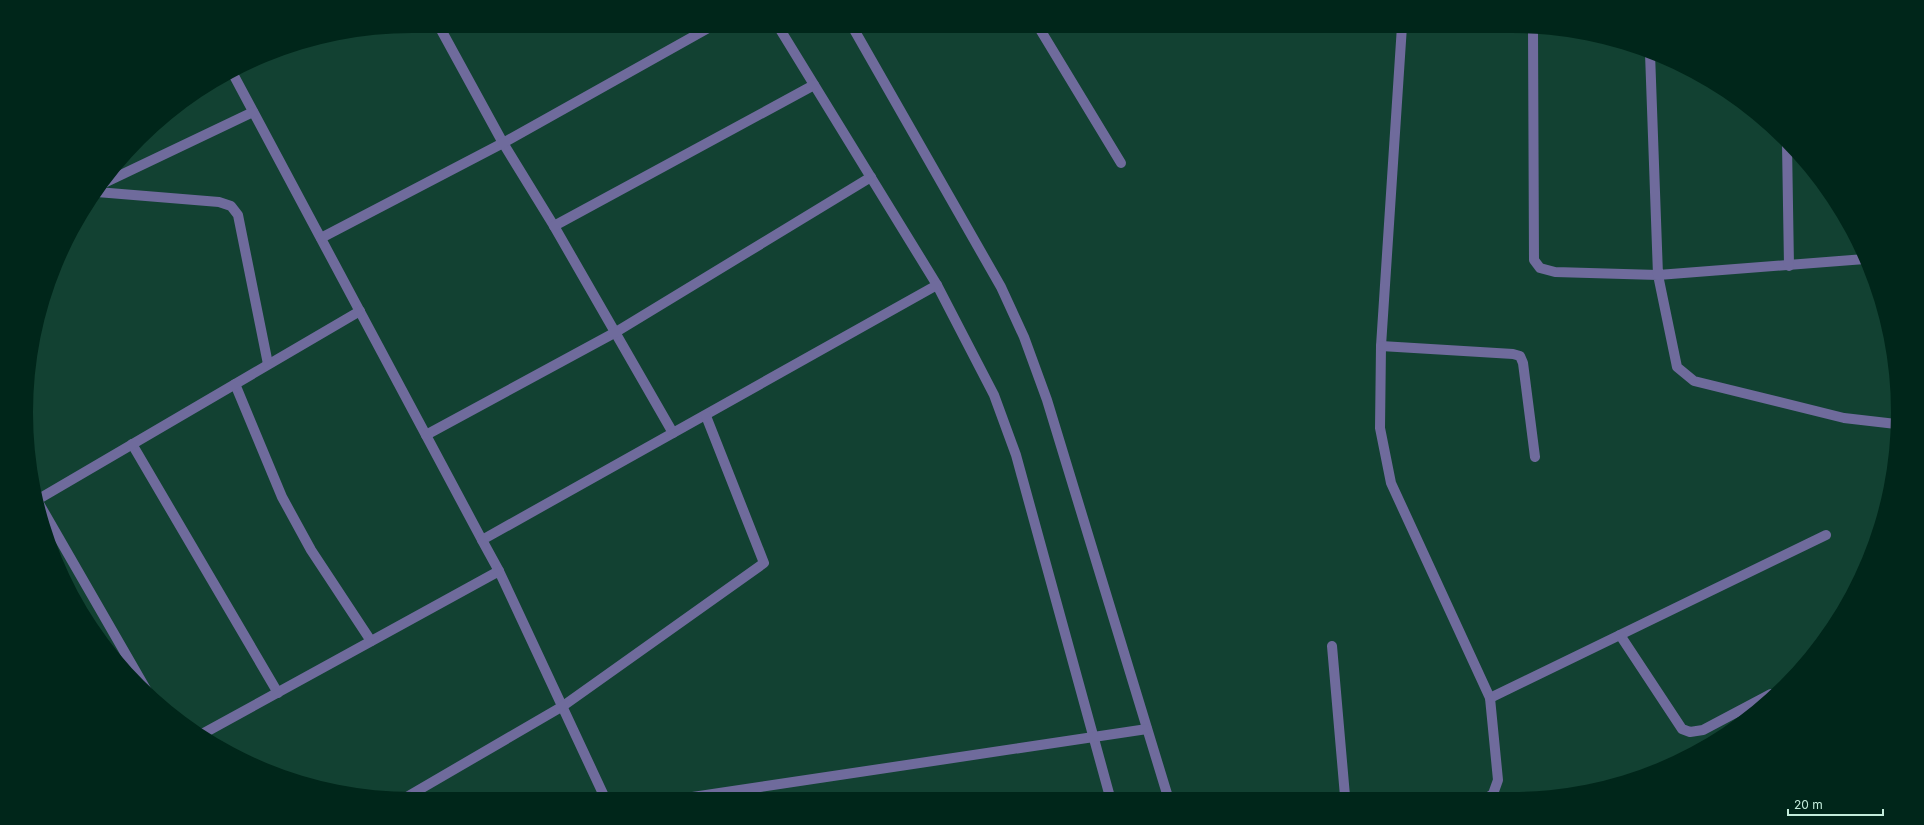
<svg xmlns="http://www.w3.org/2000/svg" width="1924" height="825" font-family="Inter,sans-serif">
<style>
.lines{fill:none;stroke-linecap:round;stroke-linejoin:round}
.minor{stroke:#6f6b9c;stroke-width:10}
</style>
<rect width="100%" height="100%" fill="#124132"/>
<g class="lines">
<g class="minor">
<polyline points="439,26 503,143 554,226 673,433"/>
<polyline points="778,26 937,285 994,395 1016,455 1110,797"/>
<polyline points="852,26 1001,287 1024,337 1047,400 1168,797"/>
<polyline points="1038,26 1121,163"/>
<polyline points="1402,26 1381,346 1380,428 1391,483 1490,698 1498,780 1493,794 1490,796"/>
<polyline points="1533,29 1534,260 1540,268 1555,272 1658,275 1677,367 1694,381 1844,418 1896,424"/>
<polyline points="1650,53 1658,275 1865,259"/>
<polyline points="232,72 482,540"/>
<polyline points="1787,144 1789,266"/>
<polyline points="104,183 253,112"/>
<polyline points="97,192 219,202 231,206 238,215 268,364"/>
<polyline points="554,226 814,85"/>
<polyline points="321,238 503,143 712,26"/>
<polyline points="1381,346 1513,354 1520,356 1523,363 1535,457"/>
<polyline points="235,384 282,497 311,550 371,641"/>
<polyline points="426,435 616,332 871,177"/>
<polyline points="132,444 278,693"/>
<polyline points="499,571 482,540 937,285"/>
<polyline points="1620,635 1682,729 1690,732 1703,730 1771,694"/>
<polyline points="1332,646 1345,796"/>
<polyline points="147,691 37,500 360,311"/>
<polyline points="1490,698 1826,535"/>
<polyline points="204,733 499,571 605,798"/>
<polyline points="405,798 563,706 764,563 706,416"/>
<polyline points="686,798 1147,729"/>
</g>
</g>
<path d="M0 0H1924V825H0ZM412 33H1512A379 379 0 0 1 1891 412V413A379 379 0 0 1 1512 792H412A379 379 0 0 1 33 413V412A379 379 0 0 1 412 33Z" fill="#00261a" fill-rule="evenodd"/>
<path d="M1788 809v6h95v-6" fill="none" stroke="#c3ecdb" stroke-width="2"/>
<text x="1794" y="809" font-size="12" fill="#c3ecdb" stroke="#00261a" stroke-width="3" paint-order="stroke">20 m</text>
</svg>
